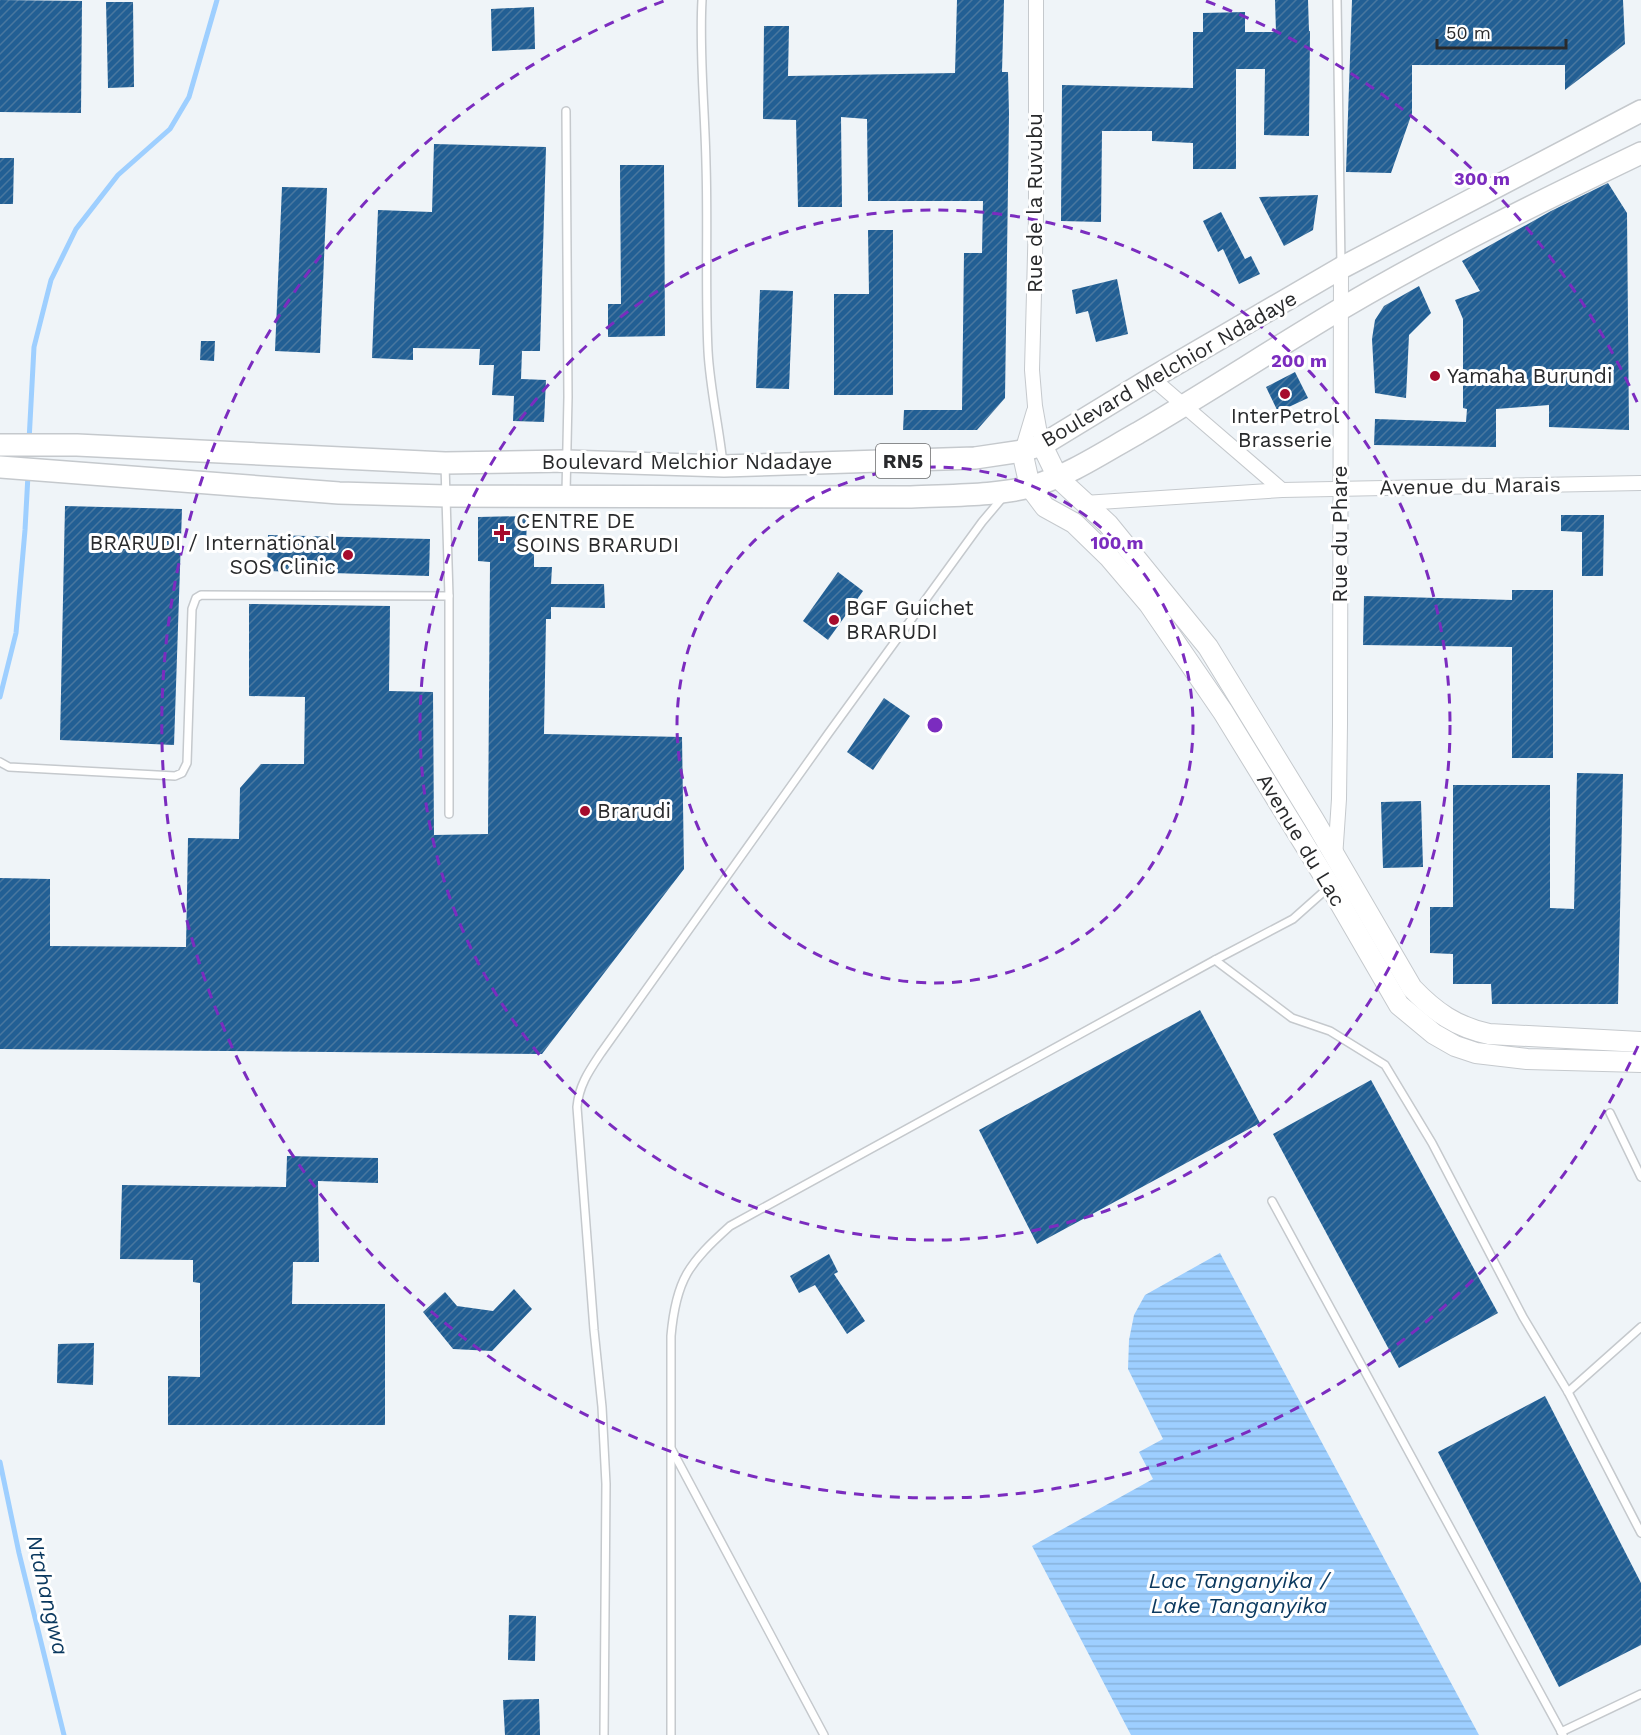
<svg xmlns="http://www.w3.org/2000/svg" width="1641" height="1735" font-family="'Work Sans',sans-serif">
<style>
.water{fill:url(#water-rules)}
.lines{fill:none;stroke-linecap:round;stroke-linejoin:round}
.stream{stroke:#9ecfff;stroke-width:5}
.building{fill:url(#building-hatch)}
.service-casing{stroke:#c5c9cd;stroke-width:10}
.minor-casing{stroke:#c5c9cd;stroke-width:16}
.secondary-casing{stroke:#c5c9cd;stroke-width:22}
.primary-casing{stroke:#c5c9cd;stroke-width:24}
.service{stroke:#fff;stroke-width:7}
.minor{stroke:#fff;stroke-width:14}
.secondary{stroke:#fff;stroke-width:20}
.primary{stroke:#fff;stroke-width:21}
.ring{fill:none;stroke:#7b2cbf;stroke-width:3;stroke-dasharray:10 8}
.poi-dot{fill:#a60b2c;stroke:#fff;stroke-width:2}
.labels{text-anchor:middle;stroke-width:6;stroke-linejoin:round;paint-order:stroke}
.shield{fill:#fff;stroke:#696a6b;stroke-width:1.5}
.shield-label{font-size:20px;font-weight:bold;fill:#292a2c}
.street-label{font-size:21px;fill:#292a2c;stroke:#fff}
.poi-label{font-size:21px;fill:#292a2c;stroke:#fff;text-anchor:start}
.water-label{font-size:22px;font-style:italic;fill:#0b395f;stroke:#fff}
.centre{fill:#7b2cbf;stroke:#fff;stroke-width:3}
.ring-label{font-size:18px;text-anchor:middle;font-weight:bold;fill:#7b2cbf;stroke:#fff;stroke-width:6;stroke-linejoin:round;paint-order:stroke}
</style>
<defs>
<pattern id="water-rules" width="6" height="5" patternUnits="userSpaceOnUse" patternTransform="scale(1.5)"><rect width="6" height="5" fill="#9ecfff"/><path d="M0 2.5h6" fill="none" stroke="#88b2db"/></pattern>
<pattern id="building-hatch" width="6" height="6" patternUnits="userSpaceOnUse" patternTransform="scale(1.5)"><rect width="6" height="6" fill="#225f94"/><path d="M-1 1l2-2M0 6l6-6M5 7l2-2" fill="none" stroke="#49779f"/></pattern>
</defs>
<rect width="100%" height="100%" fill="#eff4f8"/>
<polygon class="water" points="1220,1253 1479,1735 1131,1735 1032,1546 1153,1479 1139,1452 1163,1439 1128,1369 1129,1340 1134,1315 1145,1295"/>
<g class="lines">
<g class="stream">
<polyline points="29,441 34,347 51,280 76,229 118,175 170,129 189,97 217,0"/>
<polyline points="0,697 16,633 25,530 28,475"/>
<polyline points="0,1462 19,1553 64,1735"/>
</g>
</g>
<g class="building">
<polygon points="0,0 82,1 81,113 0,112"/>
<polygon points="957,0 1004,0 1002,72 1008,72 1009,114 1005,398 977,430 903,430 904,410 962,410 964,253 982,253 983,201 868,201 867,119 841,117 842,207 798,207 796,120 763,119 764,26 789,26 788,76 955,73"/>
<polygon points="1275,0 1308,0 1309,31 1310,31 1309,136 1264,135 1265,69 1236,69 1236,169 1193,169 1193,143 1152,141 1152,131 1102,131 1101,222 1061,221 1062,85 1193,88 1193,32 1203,32 1203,13 1245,12 1245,32 1276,32"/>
<polygon points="1352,0 1623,0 1625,44 1565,90 1565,65 1412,65 1412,113 1391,173 1346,172"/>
<polygon points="106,2 133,2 134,87 108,88"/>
<polygon points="534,7 535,49 492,51 491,9"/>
<polygon points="434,144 546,147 540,351 522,351 521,379 546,380 544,422 513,421 514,396 492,395 494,365 479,365 480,349 413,348 413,360 372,358 378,210 432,212"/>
<polygon points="0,158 14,158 13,204 0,204"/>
<polygon points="620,165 664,165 665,336 608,337 608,304 621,304"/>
<polygon points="1608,183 1627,213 1629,430 1549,427 1549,405 1496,409 1496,447 1374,445 1375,419 1466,422 1467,409 1463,408 1463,319 1455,300 1480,291 1462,261 1551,211"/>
<polygon points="282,187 327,188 320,353 275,351"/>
<polygon points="1318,195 1313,230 1284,246 1259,197"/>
<polygon points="1221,212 1245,259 1251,256 1260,274 1239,284 1223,249 1218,252 1203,221"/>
<polygon points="868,230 893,230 893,395 834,395 834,294 869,294"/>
<polygon points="1117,279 1128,334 1096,342 1088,311 1076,314 1072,290"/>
<polygon points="1419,286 1431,313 1409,335 1406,398 1375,393 1372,339 1375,320 1384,306"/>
<polygon points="760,290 793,291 789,389 756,388"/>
<polygon points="201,341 215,341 214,361 200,360"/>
<polygon points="1295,372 1308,398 1278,412 1266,387"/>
<polygon points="65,506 182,509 174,745 60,740"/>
<polygon points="1561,515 1604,515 1603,576 1582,576 1582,532 1561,531"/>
<polygon points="527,516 526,548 534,549 534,567 552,567 551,584 604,584 605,608 551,607 551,619 546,619 544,734 682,737 684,869 542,1054 0,1049 0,878 50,879 50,946 186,947 188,838 239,839 240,788 261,764 304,764 305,697 249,696 249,604 390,606 389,691 433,692 434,835 488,834 490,562 478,561 478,517"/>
<polygon points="268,535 430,539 429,576 267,571"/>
<polygon points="838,572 863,591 828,640 803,621"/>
<polygon points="1512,590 1553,590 1553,758 1512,758 1512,647 1363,645 1364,596 1512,600"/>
<polygon points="884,698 910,716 873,770 847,752"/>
<polygon points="1577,773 1623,774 1618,1004 1492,1004 1491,984 1453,984 1453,954 1430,953 1430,907 1453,907 1453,785 1550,785 1550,908 1574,909"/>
<polygon points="1421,801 1423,867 1383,868 1381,802"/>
<polygon points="1200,1010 1260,1123 1037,1244 979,1130"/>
<polygon points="1371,1080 1498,1313 1399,1368 1273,1134"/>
<polygon points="287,1156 378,1158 378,1183 318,1181 319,1262 293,1262 292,1304 385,1304 385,1425 168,1425 168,1376 200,1377 200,1283 193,1282 193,1260 120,1259 122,1185 286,1187"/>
<polygon points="829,1254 838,1272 834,1274 865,1321 847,1334 815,1285 799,1293 790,1276"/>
<polygon points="514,1289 532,1309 492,1351 453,1349 423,1312 445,1292 457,1306 493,1311"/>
<polygon points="94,1343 93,1385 57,1383 58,1344"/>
<polygon points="1545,1396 1641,1583 1641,1645 1559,1687 1438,1452"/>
<polygon points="509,1615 536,1616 535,1661 508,1660"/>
<polygon points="539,1699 540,1735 505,1735 503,1700"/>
</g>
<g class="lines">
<g class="service-casing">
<g id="service">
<path d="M702,0C699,55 705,109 706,164C708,226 705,289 708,351C710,389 719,426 723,464"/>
<polyline points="1337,0 1341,266"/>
<polyline points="566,493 568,397 566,111"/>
<polyline points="449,596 449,814"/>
<polyline points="0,762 9,767 175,776 182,773 187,763 192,609 196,598 201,595 449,596 445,465"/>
<polyline points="1215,960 1292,1018 1330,1031 1385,1065 1432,1143 1523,1317 1568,1392 1641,1533"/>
<polyline points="1610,1113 1641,1177"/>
<polyline points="1272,1201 1563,1735"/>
<polyline points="1568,1392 1641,1327"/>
<polyline points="672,1450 824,1735"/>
<polyline points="1561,1732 1641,1694"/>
<path d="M604,1735L606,1484L602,1407L594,1330L577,1107C579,1085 589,1071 601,1053L828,734L982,522L1004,496"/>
<path d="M671,1735V1336C676,1279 689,1263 730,1226L1215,960L1293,919L1329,887"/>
</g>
</g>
<g class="minor-casing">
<g id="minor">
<polyline points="1036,0 1036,216 1032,370 1035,406 1042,445"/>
<polyline points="1152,378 1282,490"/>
<polyline points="1022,451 1034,411"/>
<polyline points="1084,503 1282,490 1641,483"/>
<polyline points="1335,858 1339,799 1340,724 1341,268"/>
</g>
</g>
<g class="secondary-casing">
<g id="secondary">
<path d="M1042,445L1058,478L1108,524L1208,647L1314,820L1412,988C1435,1012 1456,1027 1489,1034L1641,1042"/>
<polyline points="1022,451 1030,487 1045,507 1074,523 1109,557 1149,604 1223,712 1330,886 1399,1005 1434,1034 1455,1046 1476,1053 1527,1059 1641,1062"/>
</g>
</g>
<g class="primary-casing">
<g id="primary">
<polyline points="0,445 77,445 445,463 566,461 724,466 975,458 1022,451 1042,445 1152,378 1341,268 1641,111"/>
<path d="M0,467L339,493L446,496L911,497C947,495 999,496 1033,486C1070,475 1104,452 1138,433C1206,393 1272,350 1339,310C1437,252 1539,202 1641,153"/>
</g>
</g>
<use href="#service" class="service"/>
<use href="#minor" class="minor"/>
<use href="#secondary" class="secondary"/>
<use href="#primary" class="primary"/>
</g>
<g class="ring">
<circle cx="935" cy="725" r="258"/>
<circle cx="935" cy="725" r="515"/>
<path d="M1638 1046A773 773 0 1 1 664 1M1206 1A773 773 0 0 1 1638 404"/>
</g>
<g class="poi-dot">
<circle cx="1435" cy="376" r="6"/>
<circle cx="1285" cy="394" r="6"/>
<path d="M499 524h6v6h6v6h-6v6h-6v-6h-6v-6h6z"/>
<circle cx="348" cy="555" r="6"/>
<circle cx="834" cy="620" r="6"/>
<circle cx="585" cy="811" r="6"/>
</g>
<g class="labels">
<rect class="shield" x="876" y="444" width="54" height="34" rx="4.5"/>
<g class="shield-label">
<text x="903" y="468">RN5</text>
</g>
<g class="street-label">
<text transform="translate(1035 203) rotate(-90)" y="7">Rue de la Ruvubu</text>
<text transform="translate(1169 369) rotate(-30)" y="7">Boulevard Melchior Ndadaye</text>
<text x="687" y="469">Boulevard Melchior Ndadaye</text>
<text transform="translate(1470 486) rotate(-1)" y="7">Avenue du Marais</text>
<text transform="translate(1340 534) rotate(-90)" y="7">Rue du Phare</text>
<text transform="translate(1301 840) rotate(59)" y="7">Avenue du Lac</text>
</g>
<g class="poi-label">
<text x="1447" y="383">Yamaha Burundi</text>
<text x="1285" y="423" text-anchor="middle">InterPetrol<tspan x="1285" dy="24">Brasserie</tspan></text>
<text x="516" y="528">CENTRE DE<tspan x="516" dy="24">SOINS BRARUDI</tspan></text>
<text x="336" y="550" text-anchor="end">BRARUDI / International<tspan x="336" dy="24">SOS Clinic</tspan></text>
<text x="846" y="615">BGF Guichet<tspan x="846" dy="24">BRARUDI</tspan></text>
<text x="597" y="818">Brarudi</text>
</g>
<g class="water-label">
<text x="1239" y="1588">Lac Tanganyika /<tspan x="1239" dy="25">Lake Tanganyika</tspan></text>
<text transform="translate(48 1595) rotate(77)" y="8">Ntahangwa</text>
</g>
</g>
<circle cx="935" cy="725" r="9" class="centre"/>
<g class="ring-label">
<text x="1482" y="185">300 m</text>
<text x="1299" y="367">200 m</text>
<text x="1117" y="549">100 m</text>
</g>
<path d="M1437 39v9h129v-9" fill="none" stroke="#292a2c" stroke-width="3"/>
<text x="1446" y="39" font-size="18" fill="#292a2c" stroke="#ffffff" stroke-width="4.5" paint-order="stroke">50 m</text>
</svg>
